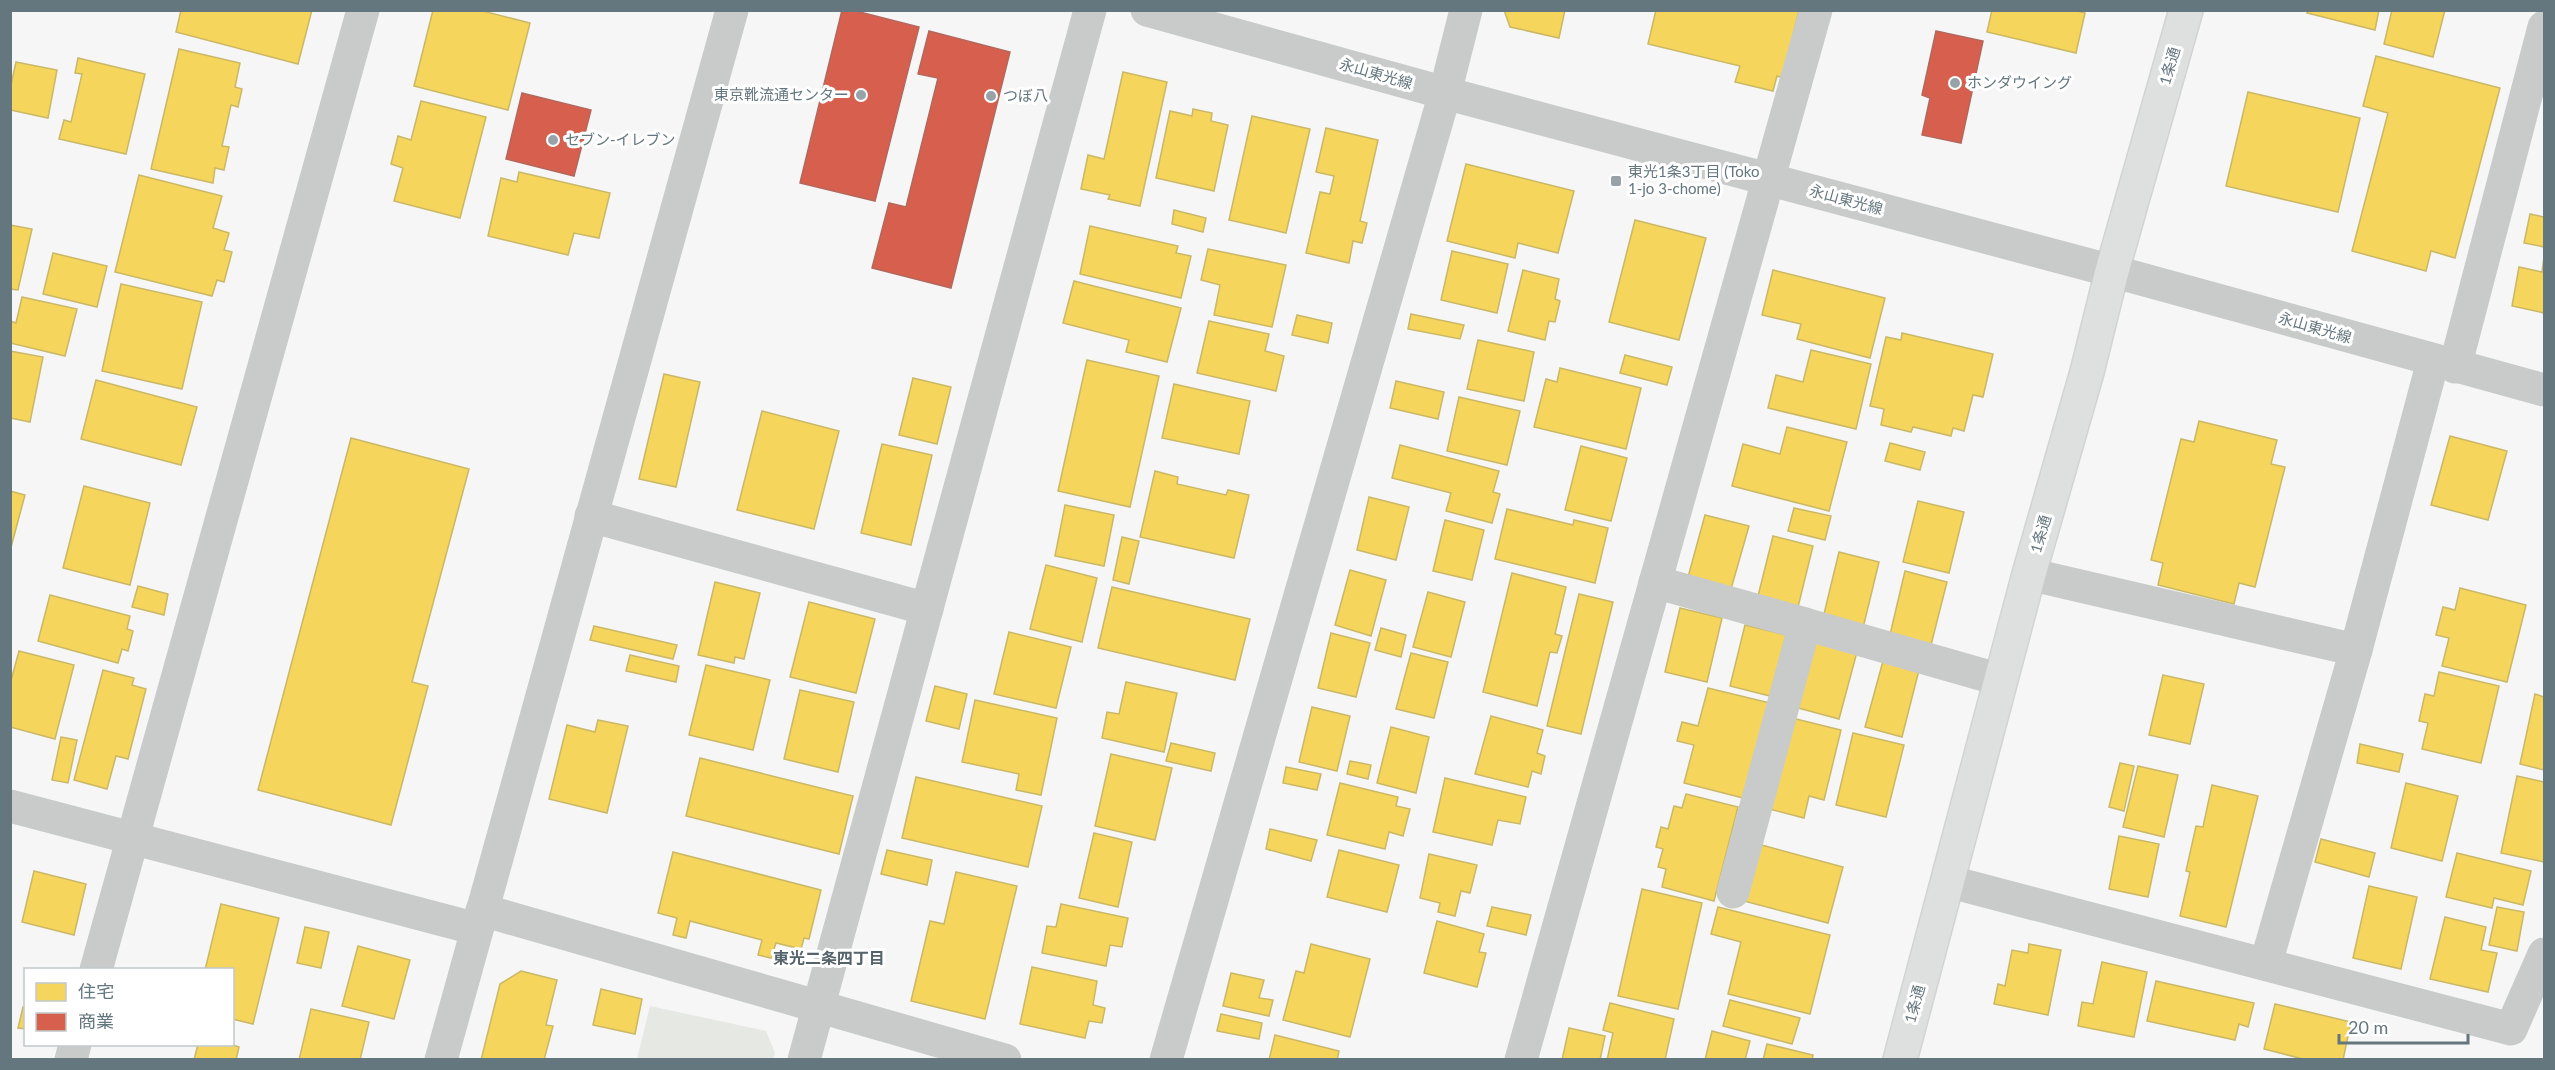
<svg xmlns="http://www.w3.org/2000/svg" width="2555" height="1070" font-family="Lato,'Noto Sans JP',sans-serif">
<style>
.park{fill:#e6e8e3}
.homes{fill:#f6d55c;stroke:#cab866;stroke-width:1.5}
.shops{fill:#d6604d;stroke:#b4675c;stroke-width:1.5}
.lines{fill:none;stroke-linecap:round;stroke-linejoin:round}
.major-casing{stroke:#d2d3d4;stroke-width:36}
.minor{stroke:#c9cbcb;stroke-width:33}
.major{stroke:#dedfdf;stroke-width:33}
.poi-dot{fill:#97a3a8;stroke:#fff;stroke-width:2}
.labels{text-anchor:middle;stroke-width:6;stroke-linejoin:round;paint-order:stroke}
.street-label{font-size:15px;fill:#64767e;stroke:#fff}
.poi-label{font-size:15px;fill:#64767e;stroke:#fff;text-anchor:start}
.neighbourhood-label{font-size:16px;font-weight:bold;fill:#55636a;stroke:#fff}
</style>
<rect width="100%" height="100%" fill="#f6f6f6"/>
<polygon class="park" points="650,1006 766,1031 775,1053 773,1059 637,1059"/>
<g class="homes">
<polygon points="181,10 312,10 298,64 176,32"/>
<polygon points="433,10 479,10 530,23 508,110 414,86"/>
<polygon points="1504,10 1565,10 1559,38 1510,27"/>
<polygon points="1656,10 1799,10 1783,78 1777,76 1773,91 1735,82 1740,66 1648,44"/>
<polygon points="1992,10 2074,10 2085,13 2076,53 1987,32"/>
<polygon points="2308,10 2379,10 2375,30 2307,13"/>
<polygon points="2392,10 2445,10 2433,57 2384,44"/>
<polygon points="179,49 240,63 235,87 242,89 238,107 231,105 222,146 229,147 224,170 215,168 213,183 151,169"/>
<polygon points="2376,56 2500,88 2455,258 2431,251 2426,271 2352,251 2388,113 2363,106"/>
<polygon points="78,58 145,74 126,154 59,139 64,120 71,122 82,74 75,73"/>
<polygon points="16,62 57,70 48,118 10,110 10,89"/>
<polygon points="1123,72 1167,82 1140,206 1108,199 1110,195 1081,189 1088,155 1104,159"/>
<polygon points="2248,92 2360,118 2338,212 2226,186"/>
<polygon points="421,101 486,117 460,218 394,201 403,168 391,164 398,136 411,140"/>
<polygon points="1193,109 1212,113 1211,121 1228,125 1214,191 1156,178 1170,111 1192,116"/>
<polygon points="1252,116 1310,129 1286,233 1229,220"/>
<polygon points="1326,128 1378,140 1360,221 1367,223 1362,243 1353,241 1349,263 1306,253 1320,192 1330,194 1334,176 1316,172"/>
<polygon points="1466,164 1574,191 1558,253 1518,243 1515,258 1447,241"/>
<polygon points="519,172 610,193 599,238 574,233 568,255 488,236 501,178 517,182"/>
<polygon points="139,175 222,196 213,228 229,233 224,250 232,252 224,282 217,280 212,296 115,272"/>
<polygon points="1174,210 1206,218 1203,232 1172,224"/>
<polygon points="2530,214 2544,217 2544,247 2524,243"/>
<polygon points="1635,220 1706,238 1679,340 1609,322"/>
<polygon points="10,225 32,229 18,290 10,289"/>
<polygon points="1090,226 1178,246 1176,253 1191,256 1181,298 1080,274"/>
<polygon points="1208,249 1286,265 1272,327 1214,315 1220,285 1201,280"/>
<polygon points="1452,251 1508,264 1497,313 1441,300"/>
<polygon points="53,253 107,266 97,307 43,294"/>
<polygon points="2544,257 2544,313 2512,306 2519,267 2542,272"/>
<polygon points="1523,270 1559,279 1555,299 1560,301 1555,322 1549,321 1545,340 1508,331"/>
<polygon points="1773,270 1885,298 1870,358 1797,339 1801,324 1762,315"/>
<polygon points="1074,281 1181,308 1167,362 1126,352 1129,340 1063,323"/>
<polygon points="121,284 202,302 182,389 102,371"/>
<polygon points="22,297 77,309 65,356 10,343 10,321 16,323"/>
<polygon points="1411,314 1464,325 1460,339 1408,329"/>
<polygon points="1297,315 1332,323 1328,343 1292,335"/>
<polygon points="1209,321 1269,334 1265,351 1284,356 1276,391 1197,373"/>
<polygon points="1902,333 1993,354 1983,397 1973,395 1964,431 1953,428 1951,436 1913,427 1911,432 1881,425 1884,409 1870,406 1886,337 1901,340"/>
<polygon points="1478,340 1534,352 1524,401 1467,389"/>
<polygon points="1811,350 1871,364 1856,429 1768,408 1776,375 1803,382"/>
<polygon points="10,351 43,357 30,422 10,418"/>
<polygon points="1625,355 1672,367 1667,385 1620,373"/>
<polygon points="1087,360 1159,376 1130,507 1058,491"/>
<polygon points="1560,368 1641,388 1626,449 1534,427 1546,379 1557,382"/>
<polygon points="664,374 700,382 676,487 639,479"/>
<polygon points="913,378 951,387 937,444 899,435"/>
<polygon points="96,380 197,407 181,465 81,439"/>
<polygon points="1396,381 1444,392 1438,419 1390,408"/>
<polygon points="1174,384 1250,401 1239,454 1162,438"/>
<polygon points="1459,397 1520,411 1507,465 1447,451"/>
<polygon points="762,411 839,431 814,529 737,510"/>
<polygon points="2199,421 2277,440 2271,464 2285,467 2255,587 2239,583 2234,604 2158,585 2163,563 2151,560 2181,439 2194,442"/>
<polygon points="1787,427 1847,442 1829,511 1732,486 1743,444 1780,454"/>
<polygon points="2450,436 2507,451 2488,520 2431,505"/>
<polygon points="351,438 469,469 412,682 428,686 391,825 258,790"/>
<polygon points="1890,443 1925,452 1920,470 1885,461"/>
<polygon points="882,444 932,455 911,545 861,533"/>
<polygon points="1400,445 1499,471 1493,492 1500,494 1492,523 1446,511 1451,493 1392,478"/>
<polygon points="1581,446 1627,458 1611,521 1565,510"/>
<polygon points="1155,471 1178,477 1177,484 1226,495 1228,490 1249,495 1234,558 1140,537"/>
<polygon points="84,486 150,503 130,585 63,568"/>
<polygon points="10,491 25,495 10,551"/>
<polygon points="1369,497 1409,507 1396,560 1357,550"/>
<polygon points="1918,501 1964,512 1949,573 1903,562"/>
<polygon points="1065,505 1114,515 1104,566 1055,556"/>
<polygon points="1794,508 1831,516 1825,540 1788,531"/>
<polygon points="1507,509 1573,525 1574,520 1608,528 1595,583 1495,559"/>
<polygon points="1705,515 1749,526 1731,589 1688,577"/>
<polygon points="1445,520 1484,530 1472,580 1433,571"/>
<polygon points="1773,536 1813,546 1798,607 1758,596"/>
<polygon points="1122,537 1139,541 1129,584 1113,580"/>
<polygon points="1839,552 1879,562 1863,628 1823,618"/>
<polygon points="1046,565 1097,578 1082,642 1030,629"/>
<polygon points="1350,570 1386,580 1371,636 1335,625"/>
<polygon points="1905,571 1947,582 1930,649 1889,639"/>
<polygon points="1512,573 1566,587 1555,634 1562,636 1557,653 1550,652 1537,706 1483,692"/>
<polygon points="715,582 760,593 744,659 735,657 734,663 698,655"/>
<polygon points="138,586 168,594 164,615 132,607"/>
<polygon points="1112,587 1250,619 1235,680 1098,648"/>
<polygon points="2460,588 2526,605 2507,682 2442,666 2449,638 2436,635 2443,607 2455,610"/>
<polygon points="1428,592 1465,602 1451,657 1413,647"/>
<polygon points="1579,594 1613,602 1581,734 1547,726"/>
<polygon points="50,595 130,616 127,629 133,631 128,651 122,649 118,663 38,641"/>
<polygon points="809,602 875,619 856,693 790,677"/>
<polygon points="1680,608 1722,618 1707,682 1665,672"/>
<polygon points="1745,625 1786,635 1770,696 1730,686"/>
<polygon points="594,626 677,645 673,659 590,640"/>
<polygon points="1381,628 1406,635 1401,657 1375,650"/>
<polygon points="1009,632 1071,647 1056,708 994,694"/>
<polygon points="1331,633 1370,643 1356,697 1318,688"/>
<polygon points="1815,641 1857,652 1839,719 1798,708"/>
<polygon points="19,651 74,665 55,739 10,727 10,684"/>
<polygon points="1411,653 1448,662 1434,718 1396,709"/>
<polygon points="630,655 679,666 676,682 626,671"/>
<polygon points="1883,661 1919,670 1902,737 1865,727"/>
<polygon points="706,665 770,680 753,750 689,735"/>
<polygon points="103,670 134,678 132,685 146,689 128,759 116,756 107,789 74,780"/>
<polygon points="2439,672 2499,686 2481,763 2422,749 2428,723 2419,721 2425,694 2434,696"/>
<polygon points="2163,675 2204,684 2190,744 2149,735"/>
<polygon points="1126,682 1177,693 1164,752 1102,738 1107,712 1119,714"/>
<polygon points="935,686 967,694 959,729 926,721"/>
<polygon points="1708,688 1770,703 1747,799 1684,783 1694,745 1677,741 1682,722 1698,726"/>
<polygon points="800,690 854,702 838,772 784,759"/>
<polygon points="2535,694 2544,697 2544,770 2520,764"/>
<polygon points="975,700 1057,718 1041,795 1016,790 1019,774 962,762"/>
<polygon points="1312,707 1350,716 1337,771 1299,762"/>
<polygon points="1491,716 1543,730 1537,753 1545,756 1541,774 1532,771 1528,787 1475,774"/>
<polygon points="1792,718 1841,730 1824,800 1809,796 1804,818 1769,809"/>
<polygon points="598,720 628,726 607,813 549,799 567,725 595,732"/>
<polygon points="1391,727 1429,737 1416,793 1377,783"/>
<polygon points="1853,733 1904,745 1886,817 1836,805"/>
<polygon points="61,737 77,740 68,783 52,780"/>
<polygon points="1171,743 1215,753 1211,771 1166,761"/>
<polygon points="2360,744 2403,754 2399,772 2357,763"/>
<polygon points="1111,754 1172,768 1155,840 1095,826"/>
<polygon points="700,758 853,796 839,854 686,816"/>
<polygon points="1350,761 1371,765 1368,779 1347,774"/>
<polygon points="2120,763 2134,766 2124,811 2109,807"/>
<polygon points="2138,766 2178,775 2164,837 2123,827"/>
<polygon points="1286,767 1321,774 1317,790 1283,783"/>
<polygon points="2517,776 2544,782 2544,862 2501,853"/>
<polygon points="916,777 1042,806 1028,867 902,838"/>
<polygon points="1445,778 1526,797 1520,824 1498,820 1492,845 1433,832"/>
<polygon points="1340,783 1398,797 1396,806 1410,809 1403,836 1389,832 1385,849 1327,835"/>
<polygon points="2406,783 2458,796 2442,861 2391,848"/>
<polygon points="2212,785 2258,796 2226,927 2180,916 2190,872 2186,871 2196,826 2203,827"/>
<polygon points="1686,794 1738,807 1714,901 1662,887 1666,869 1658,867 1663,849 1656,847 1661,827 1668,829 1674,806 1682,808"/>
<polygon points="1270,829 1317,840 1311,861 1266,849"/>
<polygon points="1094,833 1132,842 1118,907 1079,898"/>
<polygon points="2119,836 2159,844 2148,897 2109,889"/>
<polygon points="2321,839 2375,853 2369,877 2315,862"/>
<polygon points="1758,844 1843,867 1828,923 1744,901"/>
<polygon points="887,850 932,860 927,885 881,874"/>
<polygon points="1339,850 1399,865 1387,912 1327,897"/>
<polygon points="673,852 821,890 809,939 804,938 801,949 776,943 771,958 758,955 762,940 690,921 686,938 673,935 677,918 658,913"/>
<polygon points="2457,853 2531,871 2523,905 2494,898 2492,908 2446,897"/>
<polygon points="1429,854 1477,865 1470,893 1461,891 1455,916 1438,912 1440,903 1420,898"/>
<polygon points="34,871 86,884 74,935 22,922"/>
<polygon points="956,872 1017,886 985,1019 911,1001 930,921 944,924"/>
<polygon points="2369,886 2417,897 2401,969 2353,958"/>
<polygon points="1642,889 1702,903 1678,1009 1618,996"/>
<polygon points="221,904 279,918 253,1024 232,1019 232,970 205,970"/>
<polygon points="1061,904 1128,918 1122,947 1110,945 1106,966 1042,953 1047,926 1056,927"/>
<polygon points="1492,907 1531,915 1526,935 1487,926"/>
<polygon points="1718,907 1830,935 1810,1014 1728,994 1741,942 1711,934"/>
<polygon points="2497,907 2524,912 2517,951 2489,945"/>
<polygon points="2445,917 2486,927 2481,950 2497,953 2488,992 2430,979"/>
<polygon points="1437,921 1484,934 1479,952 1486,953 1477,987 1424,973"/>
<polygon points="305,927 329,932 321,968 297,963"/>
<polygon points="1311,944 1370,959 1350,1037 1283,1020 1296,971 1304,973"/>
<polygon points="2029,944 2061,950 2048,1015 1994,1004 1998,984 2005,986 2012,950 2028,953"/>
<polygon points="358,946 410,960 394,1019 342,1006"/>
<polygon points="2102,962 2147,972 2134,1037 2078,1026 2082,1002 2093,1004"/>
<polygon points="1032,967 1097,981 1093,1005 1105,1008 1102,1023 1089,1021 1085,1038 1020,1024"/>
<polygon points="521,971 557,980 546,1025 553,1026 544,1060 481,1060 500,984"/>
<polygon points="1231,973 1264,980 1259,998 1273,1000 1269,1016 1223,1006"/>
<polygon points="2156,981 2254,1003 2248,1027 2239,1024 2235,1040 2147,1021"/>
<polygon points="601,989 642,999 635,1034 593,1025"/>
<polygon points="1730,1000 1800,1018 1792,1044 1723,1026"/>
<polygon points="1610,1003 1674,1019 1665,1060 1607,1060 1613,1033 1603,1030"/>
<polygon points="2275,1004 2351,1022 2343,1060 2307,1060 2264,1049"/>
<polygon points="23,1007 26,1008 26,1029 18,1028"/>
<polygon points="311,1009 369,1022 360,1060 299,1060"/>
<polygon points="1221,1014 1262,1023 1259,1039 1217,1031"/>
<polygon points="1569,1028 1605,1036 1600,1060 1562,1060"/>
<polygon points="1712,1031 1750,1041 1745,1060 1705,1060"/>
<polygon points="1275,1035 1339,1051 1337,1060 1269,1060"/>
<polygon points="198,1044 230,1044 239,1047 236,1060 194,1060"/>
<polygon points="1767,1044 1813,1055 1812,1060 1763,1060"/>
</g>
<g class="shops">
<polygon points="842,10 852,10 919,27 875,201 800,183"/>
<polygon points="929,31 1010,52 951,288 872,268 889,203 906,207 938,78 918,74"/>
<polygon points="1936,31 1983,41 1961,143 1922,135 1930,98 1922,95"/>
<polygon points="522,93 591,110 574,176 506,159"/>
</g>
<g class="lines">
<g class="major-casing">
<polyline id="major" points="1900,1060 2029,574 2087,372 2112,271 2186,10"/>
</g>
<g class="minor">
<polyline points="1147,10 1445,93 2112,271 2544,390"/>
<polyline points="2455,367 2544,27"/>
<polyline points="591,516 927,609"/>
<polyline points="2029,574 2356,650"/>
<polyline points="1655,582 1805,624 1733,892"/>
<polyline points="1805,624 2001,680"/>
<polyline points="10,806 477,929"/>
<polyline points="1947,881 2511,1029 2544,954"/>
<polyline points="482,910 1005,1060"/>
<polyline points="2266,963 2356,650 2433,361"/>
<polyline points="96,970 363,10"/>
<polyline points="71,1060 75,1044"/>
<polyline points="441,1060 732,10"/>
<polyline points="804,1060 1090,10"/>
<polyline points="1166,1060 1445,93 1466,10"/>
<polyline points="1521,1060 1816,10"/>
</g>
<use href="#major" class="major"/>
</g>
<g class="poi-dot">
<circle cx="1955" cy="83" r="6"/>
<circle cx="861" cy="95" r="6"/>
<circle cx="991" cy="96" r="6"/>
<circle cx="553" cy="140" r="6"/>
<rect x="1610" y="175" width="12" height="12" rx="3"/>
</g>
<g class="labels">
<g class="street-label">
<text transform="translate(2170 66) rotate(-74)" y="5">1条通</text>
<text transform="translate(1376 74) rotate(16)" y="5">永山東光線</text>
<text transform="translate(1846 200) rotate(15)" y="5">永山東光線</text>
<text transform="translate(2315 328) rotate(16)" y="5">永山東光線</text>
<text transform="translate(2041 534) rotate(-74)" y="5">1条通</text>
<text transform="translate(1915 1004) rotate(-75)" y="5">1条通</text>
</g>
<g class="poi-label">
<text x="1967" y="88">ホンダウイング</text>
<text x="849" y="100" text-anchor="end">東京靴流通センター</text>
<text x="1003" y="101">つぼ八</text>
<text x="565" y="145">セブン-イレブン</text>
<text x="1628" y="177">東光1条3丁目 (Toko<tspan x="1628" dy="17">1-jo 3-chome)</tspan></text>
</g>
<g class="neighbourhood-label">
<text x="829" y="964">東光二条四丁目</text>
</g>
</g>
<rect width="2555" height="1070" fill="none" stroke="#64767e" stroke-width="24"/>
<rect x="24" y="968" width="210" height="78" fill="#ffffff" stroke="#c1c8cb" stroke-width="1.5"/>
<rect x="36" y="983" width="30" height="18" fill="#f6d55c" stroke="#c1c8cb" stroke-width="1.5"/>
<text x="78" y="998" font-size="18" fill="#64767e">住宅</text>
<rect x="36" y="1013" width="30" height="18" fill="#d6604d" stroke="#c1c8cb" stroke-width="1.5"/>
<text x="78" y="1028" font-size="18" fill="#64767e">商業</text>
<path d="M2339 1034v9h129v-9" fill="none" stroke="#64767e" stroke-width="3"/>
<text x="2348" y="1034" font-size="18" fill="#64767e" stroke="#ffffff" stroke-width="4.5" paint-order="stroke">20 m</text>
</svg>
